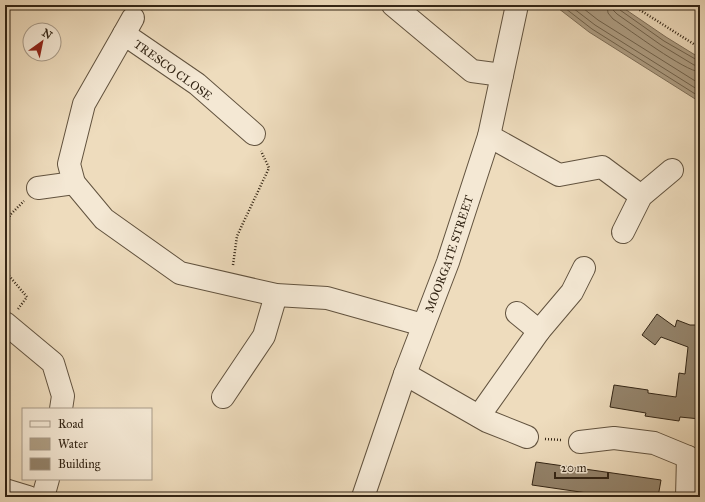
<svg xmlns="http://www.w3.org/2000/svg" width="705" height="502" font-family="'IM FELL Great Primer',serif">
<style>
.water{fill:#ae9e84;stroke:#7d6e58}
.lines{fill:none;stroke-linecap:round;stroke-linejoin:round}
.shore{stroke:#70624c;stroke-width:1}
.building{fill:#94846c;stroke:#332515}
.minor-casing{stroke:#62533f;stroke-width:24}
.path{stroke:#332515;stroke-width:2.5;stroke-dasharray:1 2;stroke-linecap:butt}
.minor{stroke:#f4e8d4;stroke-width:22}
.labels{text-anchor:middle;stroke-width:4;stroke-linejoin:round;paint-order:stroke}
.street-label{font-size:12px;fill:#332515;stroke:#f4e8d4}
</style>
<rect width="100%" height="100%" fill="#eedcbd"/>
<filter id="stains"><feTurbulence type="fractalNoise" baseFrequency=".005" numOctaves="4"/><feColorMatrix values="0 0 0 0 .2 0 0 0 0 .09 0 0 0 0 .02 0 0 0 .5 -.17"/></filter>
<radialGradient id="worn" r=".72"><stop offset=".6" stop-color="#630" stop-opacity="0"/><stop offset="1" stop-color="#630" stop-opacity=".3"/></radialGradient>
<polygon class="water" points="554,5 619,5 666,37 700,58 700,102 589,32"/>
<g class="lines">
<g class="shore">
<polyline points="561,5 592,29 700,97"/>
<polyline points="569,5 595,25 700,91"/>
<polyline points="579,5 598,20 700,84"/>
<path d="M607,5L608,13L613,19C630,30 684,71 700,72"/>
<polyline points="613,5 613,10 617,14 661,45 694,65 700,66"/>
<polyline points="618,5 620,10 664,41 697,60 700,61"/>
</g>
</g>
<g class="building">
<polygon points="657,314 675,327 677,320 690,325 700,325 700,360 696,392 700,392 700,419 680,417 679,421 645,416 646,413 610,407 614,385 648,390 648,393 676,397 679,373 685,374 688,347 661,337 655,345 642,335"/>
<polygon points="536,462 661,480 658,497 615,497 532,485"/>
</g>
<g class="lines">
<g class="minor-casing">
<g id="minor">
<polyline points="393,5 472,71 502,75"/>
<polyline points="124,34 133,18"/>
<polyline points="254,134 197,84 124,34 84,104 69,164 74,183 104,219 180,273 276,295 327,298 423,325"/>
<polyline points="489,136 559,175 602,167 641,196"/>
<polyline points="38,188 74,183"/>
<polyline points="623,232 641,196 672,170"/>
<polyline points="517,313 539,331"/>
<polyline points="5,323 53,363 63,396 61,409"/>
<polyline points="405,374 487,421 527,437"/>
<polyline points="223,397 264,336 276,295"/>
<polyline points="479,416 539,331 572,292 584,268"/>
<polyline points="580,442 614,438 654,443 688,457"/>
<polyline points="5,490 28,497"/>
<polyline points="43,497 48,479"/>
<path id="s1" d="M363,497L405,374L448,262L489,136L517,5"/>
<polyline points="687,497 688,457"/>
</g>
</g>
<g class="path">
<polyline points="632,5 700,48"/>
<polyline points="5,234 10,215 24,201"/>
<polyline points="233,265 237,236 269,168 261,151"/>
<polyline points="5,271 27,297 18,309"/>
<polyline points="545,439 562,440"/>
</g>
<use href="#minor" class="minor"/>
</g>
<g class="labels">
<g class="street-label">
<text transform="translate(173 70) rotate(36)" y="4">TRESCO CLOSE</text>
<text dy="4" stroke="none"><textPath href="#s1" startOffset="258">MOORGATE STREET</textPath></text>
</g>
</g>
<rect width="705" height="502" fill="none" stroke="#eedcbd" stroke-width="20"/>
<rect x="6" y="6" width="693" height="490" fill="none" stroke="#332515" stroke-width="2"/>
<rect x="10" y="10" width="685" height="482" fill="none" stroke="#332515"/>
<rect x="22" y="408" width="130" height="72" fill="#f4e8d4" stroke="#a79a88"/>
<rect x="30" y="421" width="20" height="6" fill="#f4e8d4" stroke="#a79a88"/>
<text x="58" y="428" font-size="12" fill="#332515">Road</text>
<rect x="30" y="438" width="20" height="12" fill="#ae9e84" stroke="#a79a88"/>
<text x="58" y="448" font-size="12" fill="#332515">Water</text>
<rect x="30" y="458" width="20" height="12" fill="#94846c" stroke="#a79a88"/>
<text x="58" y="468" font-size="12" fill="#332515">Building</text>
<g transform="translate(42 42) rotate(33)"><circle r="19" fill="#f4e8d4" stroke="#a79a88"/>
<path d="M0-3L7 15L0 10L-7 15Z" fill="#8f2418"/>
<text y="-6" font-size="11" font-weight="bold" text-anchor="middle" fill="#332515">N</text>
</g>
<path d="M555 472v6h53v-6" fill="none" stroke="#332515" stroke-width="2"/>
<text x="561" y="472" font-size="12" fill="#332515" stroke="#f4e8d4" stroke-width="3" paint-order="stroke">20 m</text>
<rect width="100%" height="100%" filter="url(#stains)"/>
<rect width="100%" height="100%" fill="url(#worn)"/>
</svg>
